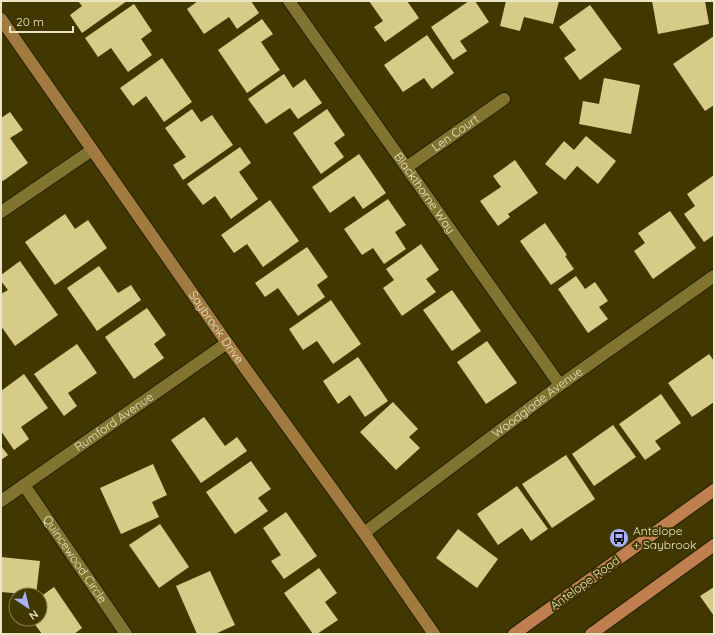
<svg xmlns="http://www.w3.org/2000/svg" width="715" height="635" font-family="Quicksand,sans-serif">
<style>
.building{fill:#d7cc87}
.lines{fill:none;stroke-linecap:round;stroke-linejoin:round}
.street-casing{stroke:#251f00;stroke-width:14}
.secondary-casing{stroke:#251f00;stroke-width:14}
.primary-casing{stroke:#251f00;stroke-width:14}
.street{stroke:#807430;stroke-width:12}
.secondary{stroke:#a07a3f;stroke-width:12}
.primary{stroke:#c07f4f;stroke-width:12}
.labels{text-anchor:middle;stroke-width:4;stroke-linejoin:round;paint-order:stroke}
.street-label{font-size:12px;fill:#ebe5c4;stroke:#403800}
.poi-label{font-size:12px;fill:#ebe5c4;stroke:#403800;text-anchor:start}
</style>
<rect width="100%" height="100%" fill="#403800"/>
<g class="building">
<polygon points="78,1 127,1 82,33 70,15 82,6"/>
<polygon points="198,1 251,1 259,13 237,29 229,17 204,34 187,9"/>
<polygon points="369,1 407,1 419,18 385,42 374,27 383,21"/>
<polygon points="469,1 475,1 489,22 460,41 467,51 453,60 431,27"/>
<polygon points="506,1 559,1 553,24 524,17 520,31 500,26"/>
<polygon points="652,1 705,1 709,24 658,34"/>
<polygon points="134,4 152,31 141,39 152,55 128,72 111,48 98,57 85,38"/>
<polygon points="590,5 622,49 580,80 564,58 576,50 559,27"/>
<polygon points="262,19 273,34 261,42 280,70 247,93 218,50"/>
<polygon points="427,35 454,73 432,89 424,78 403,92 384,65"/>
<polygon points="714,36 714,105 705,111 673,64"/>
<polygon points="162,58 192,102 164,122 146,96 133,106 120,88"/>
<polygon points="284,74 293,88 305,79 322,103 298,119 290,108 266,124 248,99"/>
<polygon points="604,78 640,85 631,134 579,124 583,101 599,104"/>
<polygon points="192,109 201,122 212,115 233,145 183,180 173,165 186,157 165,128"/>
<polygon points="327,109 345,135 334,143 344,157 321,174 293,133"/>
<polygon points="10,112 23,130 10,138 28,163 3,181 1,179 1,118"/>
<polygon points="586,136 616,161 598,184 577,166 565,180 545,164 564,141 574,150"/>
<polygon points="240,147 251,163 239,172 258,199 231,219 215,196 203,205 187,184"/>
<polygon points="359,154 386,193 363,209 354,196 330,213 312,187"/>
<polygon points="515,160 538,193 508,214 510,217 498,226 480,201 501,187 493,176"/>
<polygon points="714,175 714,235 704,242 684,214 695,206 687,194"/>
<polygon points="388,199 406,225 395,232 406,249 384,264 373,248 362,255 344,229"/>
<polygon points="270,200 299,241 263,267 247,244 234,253 221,235"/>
<polygon points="670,211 696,248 653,279 634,251 645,243 638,233"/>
<polygon points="65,214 75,229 88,220 107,248 55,285 25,242"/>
<polygon points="545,223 567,255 565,256 574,269 551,285 520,241"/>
<polygon points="421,244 439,270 426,279 436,292 402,316 383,288 394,280 386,269"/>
<polygon points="307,247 328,277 317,285 325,297 298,316 278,288 265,297 255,283"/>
<polygon points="20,261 58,315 15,346 1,326 1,294 8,290 1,281 1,275"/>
<polygon points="99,266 118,293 131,285 141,300 97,331 67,288"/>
<polygon points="576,276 585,289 595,282 608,301 599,307 608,319 588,333 558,289"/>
<polygon points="452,290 481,331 452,351 423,310"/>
<polygon points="331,300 361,344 333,364 317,341 303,350 289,329"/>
<polygon points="147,308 166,335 154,344 164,358 134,379 105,337"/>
<polygon points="487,341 517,383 486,404 457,362"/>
<polygon points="77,344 97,373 68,393 77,406 64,416 34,374"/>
<polygon points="709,354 714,361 714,402 692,417 668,383"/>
<polygon points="358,357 388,401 365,417 350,395 338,404 323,381"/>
<polygon points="24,374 48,408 21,427 29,439 14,450 1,431 1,391"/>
<polygon points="661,394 681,423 655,441 661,449 645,460 619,424"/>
<polygon points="393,402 418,429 409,437 420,448 396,470 360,432"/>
<polygon points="204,417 225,446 237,437 247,451 201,483 171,440"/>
<polygon points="613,425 636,457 594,486 572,454"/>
<polygon points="1,446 8,455 1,460"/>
<polygon points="566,455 595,499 552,528 522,484"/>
<polygon points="251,461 271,489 258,498 268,511 235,534 206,492"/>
<polygon points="153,464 167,495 152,502 159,517 121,534 100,488"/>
<polygon points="517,486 548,529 531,541 522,528 498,545 477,514"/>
<polygon points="286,512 317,556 284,579 271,561 281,555 263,528"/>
<polygon points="160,524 189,567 159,588 129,545"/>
<polygon points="458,529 498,559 477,588 436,558"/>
<polygon points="1,557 40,561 36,595 1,592"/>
<polygon points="319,568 337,593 325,602 338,620 317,634 313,634 284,593"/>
<polygon points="210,571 235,625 215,634 197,634 176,586"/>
<polygon points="54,587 82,628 74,634 42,634 31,619 40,619 40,597"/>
<polygon points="714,587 714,616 700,596"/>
</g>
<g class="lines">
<g class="street-casing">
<g id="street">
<path id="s1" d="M289,1L560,385"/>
<path id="s2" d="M407,167L504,99"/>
<polyline points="1,212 92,150"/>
<path id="s3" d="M24,485L126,634"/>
<path id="s4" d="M1,501L227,343"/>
<path id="s5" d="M364,533L560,385L714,276"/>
</g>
</g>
<g class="secondary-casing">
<g id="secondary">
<path id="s6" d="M1,19L227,343L364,533L434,634"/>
</g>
</g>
<g class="primary-casing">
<g id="primary">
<polyline points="514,634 714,490"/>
<polyline points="591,634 714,545"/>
</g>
</g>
<use href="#street" class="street"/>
<use href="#secondary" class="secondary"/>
<use href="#primary" class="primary"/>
</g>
<defs>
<g id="bus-disc" transform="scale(1)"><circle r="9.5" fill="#aab0fc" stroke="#403800"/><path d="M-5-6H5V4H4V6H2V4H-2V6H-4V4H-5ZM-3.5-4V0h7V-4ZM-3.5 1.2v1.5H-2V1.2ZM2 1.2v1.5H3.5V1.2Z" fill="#111"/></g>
</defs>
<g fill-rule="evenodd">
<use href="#bus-disc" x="619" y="538"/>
</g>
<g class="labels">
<g class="street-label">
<text dy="4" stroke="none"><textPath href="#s2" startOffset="59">Len Court</textPath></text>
<text dy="4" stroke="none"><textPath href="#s1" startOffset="235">Blackthorne Way</textPath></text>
<text dy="4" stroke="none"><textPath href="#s6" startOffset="376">Saybrook Drive</textPath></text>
<text dy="4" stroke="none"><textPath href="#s5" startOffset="217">Woodglade Avenue</textPath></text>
<text dy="4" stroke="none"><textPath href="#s4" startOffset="138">Rumford Avenue</textPath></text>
<text dy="4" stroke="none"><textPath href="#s3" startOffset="90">Quincewood Circle</textPath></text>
<text transform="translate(585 583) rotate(-36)" y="4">Antelope Road</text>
</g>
<g class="poi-label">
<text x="633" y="535">Antelope<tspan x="633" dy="14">+ Saybrook</tspan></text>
</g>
</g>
<rect width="715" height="635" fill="none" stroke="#ebe5c4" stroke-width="4"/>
<g transform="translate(28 607) rotate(145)"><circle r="19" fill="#403800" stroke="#847d4e"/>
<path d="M0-3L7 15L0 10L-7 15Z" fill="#aab0fc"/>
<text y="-6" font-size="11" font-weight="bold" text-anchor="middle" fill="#ebe5c4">N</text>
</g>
<path d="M10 26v6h63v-6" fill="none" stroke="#ebe5c4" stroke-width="2"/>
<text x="16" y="26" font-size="12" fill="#ebe5c4" stroke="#403800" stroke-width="3" paint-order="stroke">20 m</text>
</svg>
